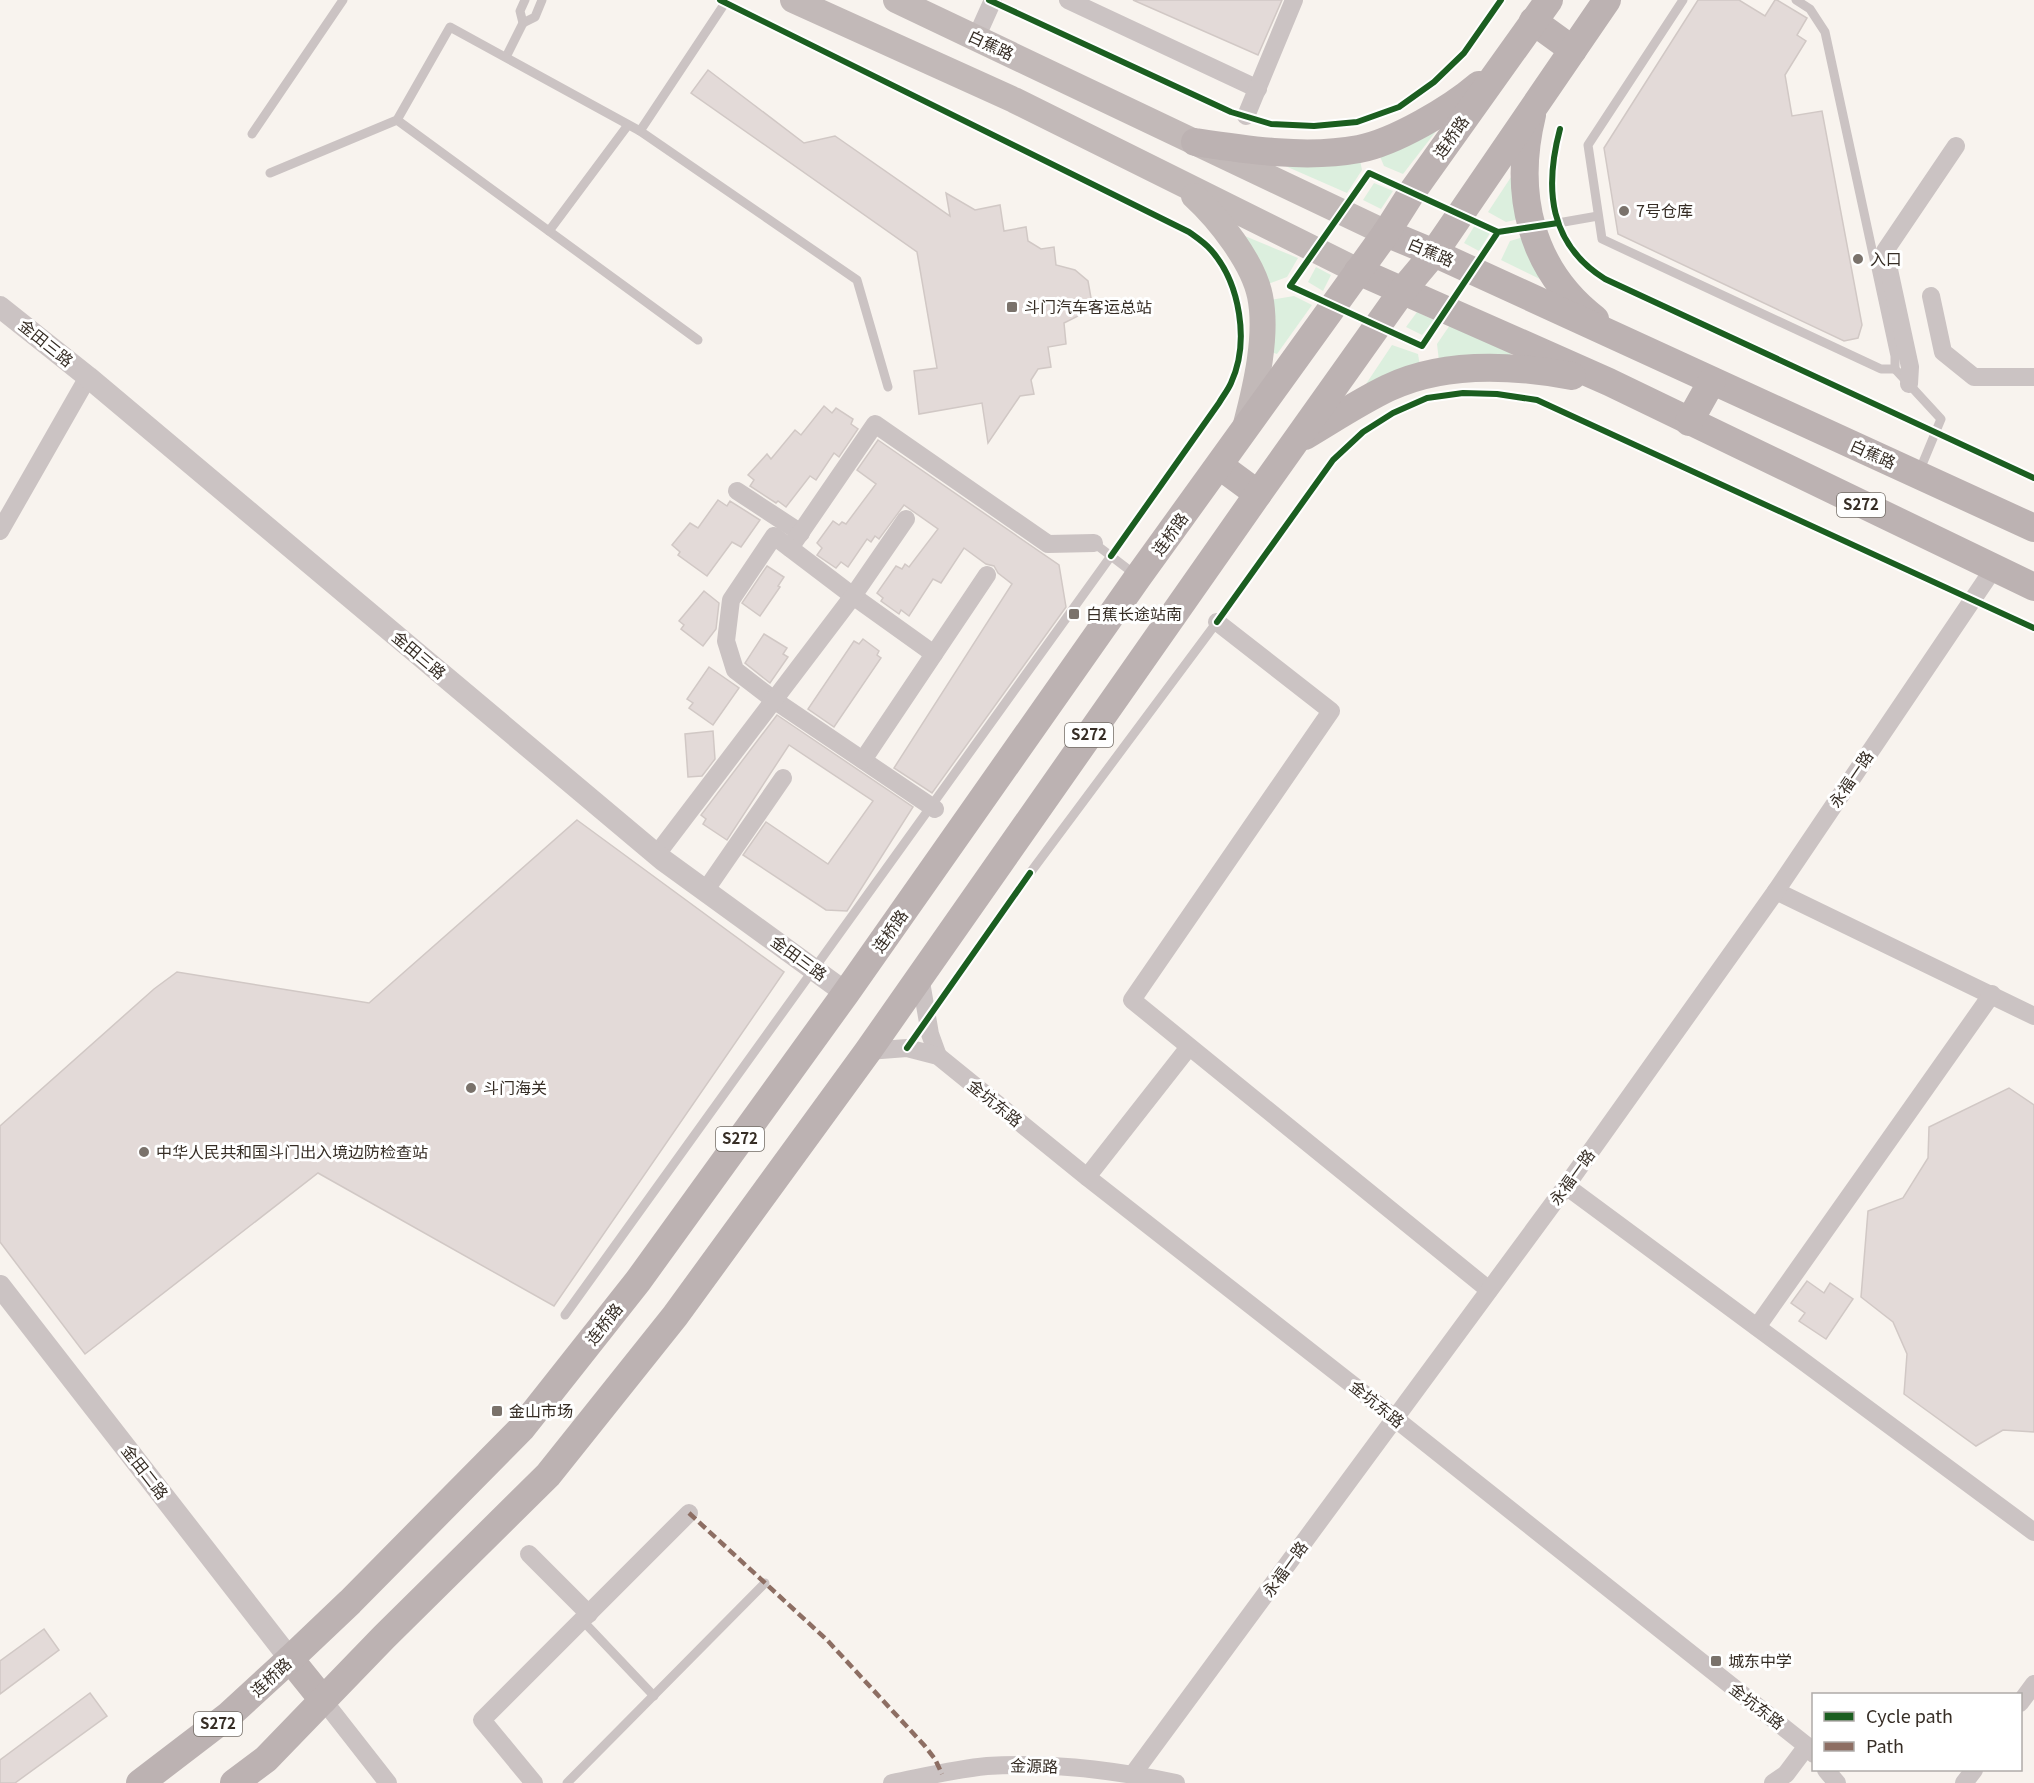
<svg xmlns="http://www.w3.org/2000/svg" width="2034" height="1783" font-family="Georgia,'Noto Sans SC',serif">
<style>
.green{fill:#dcefde}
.building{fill:#e3dad8;stroke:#d1c8c5;stroke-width:1.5}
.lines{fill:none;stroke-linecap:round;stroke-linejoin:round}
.service{stroke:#cbc3c3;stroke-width:9}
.minor{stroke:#cbc3c3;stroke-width:18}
.tertiary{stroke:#cbc3c3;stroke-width:22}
.secondary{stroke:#c2b9b8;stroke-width:26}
.primary{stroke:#bcb2b2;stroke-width:28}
.quiet{stroke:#8d6e63;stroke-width:4.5;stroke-dasharray:9 4.5;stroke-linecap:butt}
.cycleway-casing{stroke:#fff;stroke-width:10}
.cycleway{stroke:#1b5e20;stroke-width:6}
.poi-dot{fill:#7a726b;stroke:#fff;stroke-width:2}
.labels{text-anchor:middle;stroke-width:6;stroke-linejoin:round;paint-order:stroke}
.shield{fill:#fff;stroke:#726c66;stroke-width:1.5}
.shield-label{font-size:15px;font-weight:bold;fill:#362d25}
.street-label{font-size:16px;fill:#362d25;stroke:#fff}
.poi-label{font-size:16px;fill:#362d25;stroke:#fff;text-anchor:start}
</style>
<rect width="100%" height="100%" fill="#f8f3ee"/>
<g class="green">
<polygon points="1437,130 1403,174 1384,166 1378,152"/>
<polygon points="1359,155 1362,170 1347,193 1283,165"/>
<polygon points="1515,171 1523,218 1506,222 1488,212"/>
<polygon points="1374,183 1393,191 1381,209 1363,200"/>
<polygon points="1475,225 1490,233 1479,251 1464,243"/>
<polygon points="1240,234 1298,258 1287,277 1265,285"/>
<polygon points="1527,236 1548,283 1501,260 1510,241"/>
<polygon points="1316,267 1331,275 1323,291 1308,282"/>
<polygon points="1294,296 1312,305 1277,354 1271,352 1270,300"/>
<polygon points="1417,312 1434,320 1422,335 1406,327"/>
<polygon points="1450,325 1511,352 1509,359 1439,361 1437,344"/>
<polygon points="1392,345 1418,354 1420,366 1364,387"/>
</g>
<g class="building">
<polygon points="1133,0 1282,0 1258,55"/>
<polygon points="1698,0 1739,0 1765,16 1775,0 1777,0 1807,18 1797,35 1806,41 1785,75 1792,116 1822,111 1862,325 1858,338 1844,341 1618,234 1604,148"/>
<polygon points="708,70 804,143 835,136 950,216 946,193 975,210 1000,205 1004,231 1026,227 1028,241 1041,249 1054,247 1056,265 1075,270 1088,281 1091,298 1088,306 1084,313 1064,323 1066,344 1048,347 1051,367 1038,369 1031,380 1034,394 1020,396 988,443 982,403 919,414 914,371 937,368 917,252 691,93"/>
<polygon points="824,406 832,413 836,408 853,419 851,424 858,429 839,457 834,453 816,480 810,476 786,507 778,501 776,503 750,486 754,480 748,475 767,454 771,459 795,430 801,435"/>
<polygon points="878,440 1059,565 1066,607 932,793 894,768 1012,584 998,573 994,566 986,564 964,548 941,583 933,579 909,616 901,610 899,614 881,601 883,598 877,593 896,566 902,569 905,564 909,567 938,529 904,505 879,539 875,536 871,542 867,539 848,567 841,562 836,568 817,555 822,548 817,543 833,521 839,525 842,522 846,524 876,484 857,470"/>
<polygon points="718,500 727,506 730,501 760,520 741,547 732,542 707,576 678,555 680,552 672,545 690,523 698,528"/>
<polygon points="767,566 784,577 778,586 780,587 760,616 742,603"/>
<polygon points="704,591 719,603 716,629 703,646 681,629 684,625 679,621"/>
<polygon points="764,634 787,648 783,654 788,657 770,683 745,663"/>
<polygon points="863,639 879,651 877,655 881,658 834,727 808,709 854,641 859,644"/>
<polygon points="709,667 739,688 713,725 689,708 693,703 687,699"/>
<polygon points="777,715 913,807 847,911 826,910 743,855 766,822 828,864 873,801 789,745 727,840 703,824 706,819 701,815"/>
<polygon points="713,731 715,759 702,776 688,777 685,734"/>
<polygon points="577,820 784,972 554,1306 318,1173 85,1354 0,1242 0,1126 154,989 177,972 369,1003"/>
<polygon points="2009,1088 2034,1105 2034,1432 2003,1430 1976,1446 1904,1394 1907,1354 1893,1322 1861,1297 1868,1211 1903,1198 1928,1158 1929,1127"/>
<polygon points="1807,1281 1824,1293 1830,1283 1853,1299 1826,1339 1799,1321 1805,1313 1791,1303"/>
<polygon points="44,1629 59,1650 0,1694 0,1661"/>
<polygon points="90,1693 107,1716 15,1783 0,1783 0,1760"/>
</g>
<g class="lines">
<g class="service">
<polyline points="1683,0 1588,145 1602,239 1881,369 1895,369"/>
<polyline points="1796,0 1810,9 1825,32 1895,356 1895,369 1941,419 1919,472"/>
<polyline points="523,23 535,17 542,0"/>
<polyline points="506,57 523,23 520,11 525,0"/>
<polyline points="397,120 698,340"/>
<polyline points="640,131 727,0"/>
<polyline points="252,134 343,0"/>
<polyline points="270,173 397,120 450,27 640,131 857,280 888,387"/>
<polyline points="1558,223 1598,216"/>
<polyline points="549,231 628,125"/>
<polyline points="1094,543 1137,576"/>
<polyline points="1030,873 1217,622"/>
<polyline points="565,1315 1111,556"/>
<polyline points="582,1620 654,1696"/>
<polyline points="567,1783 765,1583"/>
</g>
<g class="minor">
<polyline points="1068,0 1258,89"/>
<polyline points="976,38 993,0"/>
<polyline points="1246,116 1294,0"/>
<polyline points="1931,296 1943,352 1974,377 2034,377"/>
<polyline points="1909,384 1910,367 1885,251 1956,146"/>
<polyline points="737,491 801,533"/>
<polyline points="0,531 88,377"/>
<polyline points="790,548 875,424 1048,544 1094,543"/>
<polyline points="1217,622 1331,711 1132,1000 1489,1290"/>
<polyline points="934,654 853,596 774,536 731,600 726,641 735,670 774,700 935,809"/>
<polyline points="863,760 987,575"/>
<polyline points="657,854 853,596 906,519"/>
<polyline points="705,891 783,778"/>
<polyline points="1776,891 2034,1016"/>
<polyline points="920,976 930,1034 938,1056"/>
<polyline points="868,1051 907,1048 938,1056 1087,1177 1363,1393 1807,1746 1814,1754"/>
<polyline points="1087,1177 1189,1047"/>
<polyline points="1566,1186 2034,1532"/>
<polyline points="1757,1327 1992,994"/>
<polyline points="529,1554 589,1614"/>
<polyline points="323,1700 388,1783"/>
<polyline points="2020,1703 2034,1684"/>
<polyline points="1826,1770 1837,1783"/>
<polyline points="1133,1774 1566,1186 1776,891 1994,568"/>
<polyline points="534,1783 482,1720 689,1513"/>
<path d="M892,1783C923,1777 956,1769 987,1766C1051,1762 1114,1770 1176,1783"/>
<polyline points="1773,1783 1786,1774 1807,1746"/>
<polyline points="1964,1783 1974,1770"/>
</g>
<g class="tertiary">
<polyline points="0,307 88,377 663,860 846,993"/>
<polyline points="0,1286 290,1659"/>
</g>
<g class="secondary">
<polyline points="793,0 1014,100 1358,271"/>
<polyline points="896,0 1386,233"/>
<path d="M1194,196C1219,219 1253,262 1260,296C1268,335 1256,386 1246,424"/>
</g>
<g class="primary">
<polyline points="1533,21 1573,50"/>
<path d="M1532,115C1513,193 1530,269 1595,319"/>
<path d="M1195,142C1248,150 1306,159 1359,149C1395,142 1451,109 1479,85"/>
<polyline points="1386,233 1434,253 2034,528"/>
<polyline points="1358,271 1609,382 2034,587"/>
<polyline points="1689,422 1712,381"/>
<path d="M1305,436C1332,420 1359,402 1388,388C1444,361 1513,365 1572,376"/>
<polyline points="1220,466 1258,494"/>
<polyline points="290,1659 323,1700"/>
<polyline points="140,1783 229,1715 290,1659 350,1602 521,1429 638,1281 846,993 1138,577 1386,233 1412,192 1549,0"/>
<polyline points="234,1783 266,1759 384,1637 548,1475 675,1316 868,1051 1258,494 1403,290 1434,253 1607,0"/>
</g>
<polyline class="quiet" points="689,1513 827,1640 924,1745 935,1759 942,1774"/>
<g class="cycleway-casing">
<g id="cycleway">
<path d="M720,0L1189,232C1196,237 1205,243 1211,250C1240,283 1250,342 1231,383C1228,390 1223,396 1219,403L1111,556"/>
<polyline points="989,0 1231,112 1271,124 1314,126 1357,122 1399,107 1434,82 1464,53 1501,0"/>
<path d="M1560,129C1544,189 1549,244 1605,279L2034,478"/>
<polyline points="1498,232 1422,346 1290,286 1369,173 1498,232 1558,223"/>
<polyline points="1217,622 1333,460 1363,432 1393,413 1427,398 1463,393 1497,394 1537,400 2034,628"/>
<polyline points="907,1048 1030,873"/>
</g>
</g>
<use href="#cycleway" class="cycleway"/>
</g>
<g class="poi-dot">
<circle cx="1624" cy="211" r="6"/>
<circle cx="1858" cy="259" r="6"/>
<rect x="1006" y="301" width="12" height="12" rx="3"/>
<rect x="1068" y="608" width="12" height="12" rx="3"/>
<circle cx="471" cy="1088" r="6"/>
<circle cx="144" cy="1152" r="6"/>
<rect x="491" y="1405" width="12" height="12" rx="3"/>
<rect x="1710" y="1655" width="12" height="12" rx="3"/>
</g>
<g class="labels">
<g class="shield">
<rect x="1837" y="493" width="48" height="24" rx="4.5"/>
<rect x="1065" y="723" width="48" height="24" rx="4.5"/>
<rect x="716" y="1127" width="48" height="24" rx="4.5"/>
<rect x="194" y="1712" width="48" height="24" rx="4.5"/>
</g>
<g class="shield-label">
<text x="1861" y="510">S272</text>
<text x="1089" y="740">S272</text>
<text x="740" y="1144">S272</text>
<text x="218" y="1729">S272</text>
</g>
<g class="street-label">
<text transform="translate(991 45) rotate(25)" y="6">白蕉路</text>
<text transform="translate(1451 137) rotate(-55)" y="6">连桥路</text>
<text transform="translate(1431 252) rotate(23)" y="6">白蕉路</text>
<text transform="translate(46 343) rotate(39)" y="6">金田三路</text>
<text transform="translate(1873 454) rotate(24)" y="6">白蕉路</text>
<text transform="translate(1170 534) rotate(-54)" y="6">连桥路</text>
<text transform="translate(419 655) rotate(40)" y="6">金田三路</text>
<text transform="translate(1851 779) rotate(-56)" y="6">永福一路</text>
<text transform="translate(890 931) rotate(-55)" y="6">连桥路</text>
<text transform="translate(799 958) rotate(36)" y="6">金田三路</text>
<text transform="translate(995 1103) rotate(39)" y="6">金坑东路</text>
<text transform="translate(1572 1177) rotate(-54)" y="6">永福一路</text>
<text transform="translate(604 1324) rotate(-52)" y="6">连桥路</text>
<text transform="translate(1377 1404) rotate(39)" y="6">金坑东路</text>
<text transform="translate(145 1472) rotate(52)" y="6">金田二路</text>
<text transform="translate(1285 1569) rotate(-54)" y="6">永福一路</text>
<text transform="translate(271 1677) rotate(-43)" y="6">连桥路</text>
<text transform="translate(1757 1706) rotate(38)" y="6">金坑东路</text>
<text transform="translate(1034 1766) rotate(1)" y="6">金源路</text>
</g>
<g class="poi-label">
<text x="1636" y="217">7号仓库</text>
<text x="1870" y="265">入口</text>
<text x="1024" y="313">斗门汽车客运总站</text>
<text x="1086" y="620">白蕉长途站南</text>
<text x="483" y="1094">斗门海关</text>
<text x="156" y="1158">中华人民共和国斗门出入境边防检查站</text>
<text x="509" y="1417">金山市场</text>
<text x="1728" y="1667">城东中学</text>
</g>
</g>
<rect x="1812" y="1693" width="210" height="78" fill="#ffffff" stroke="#afaba8" stroke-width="1.5"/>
<rect x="1824" y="1712" width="30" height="9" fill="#1b5e20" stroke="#afaba8" stroke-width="1.5"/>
<text x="1866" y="1723" font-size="18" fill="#362d25">Cycle path</text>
<rect x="1824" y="1742" width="30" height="9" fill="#8d6e63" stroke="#afaba8" stroke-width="1.5"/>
<text x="1866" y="1753" font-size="18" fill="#362d25">Path</text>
</svg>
